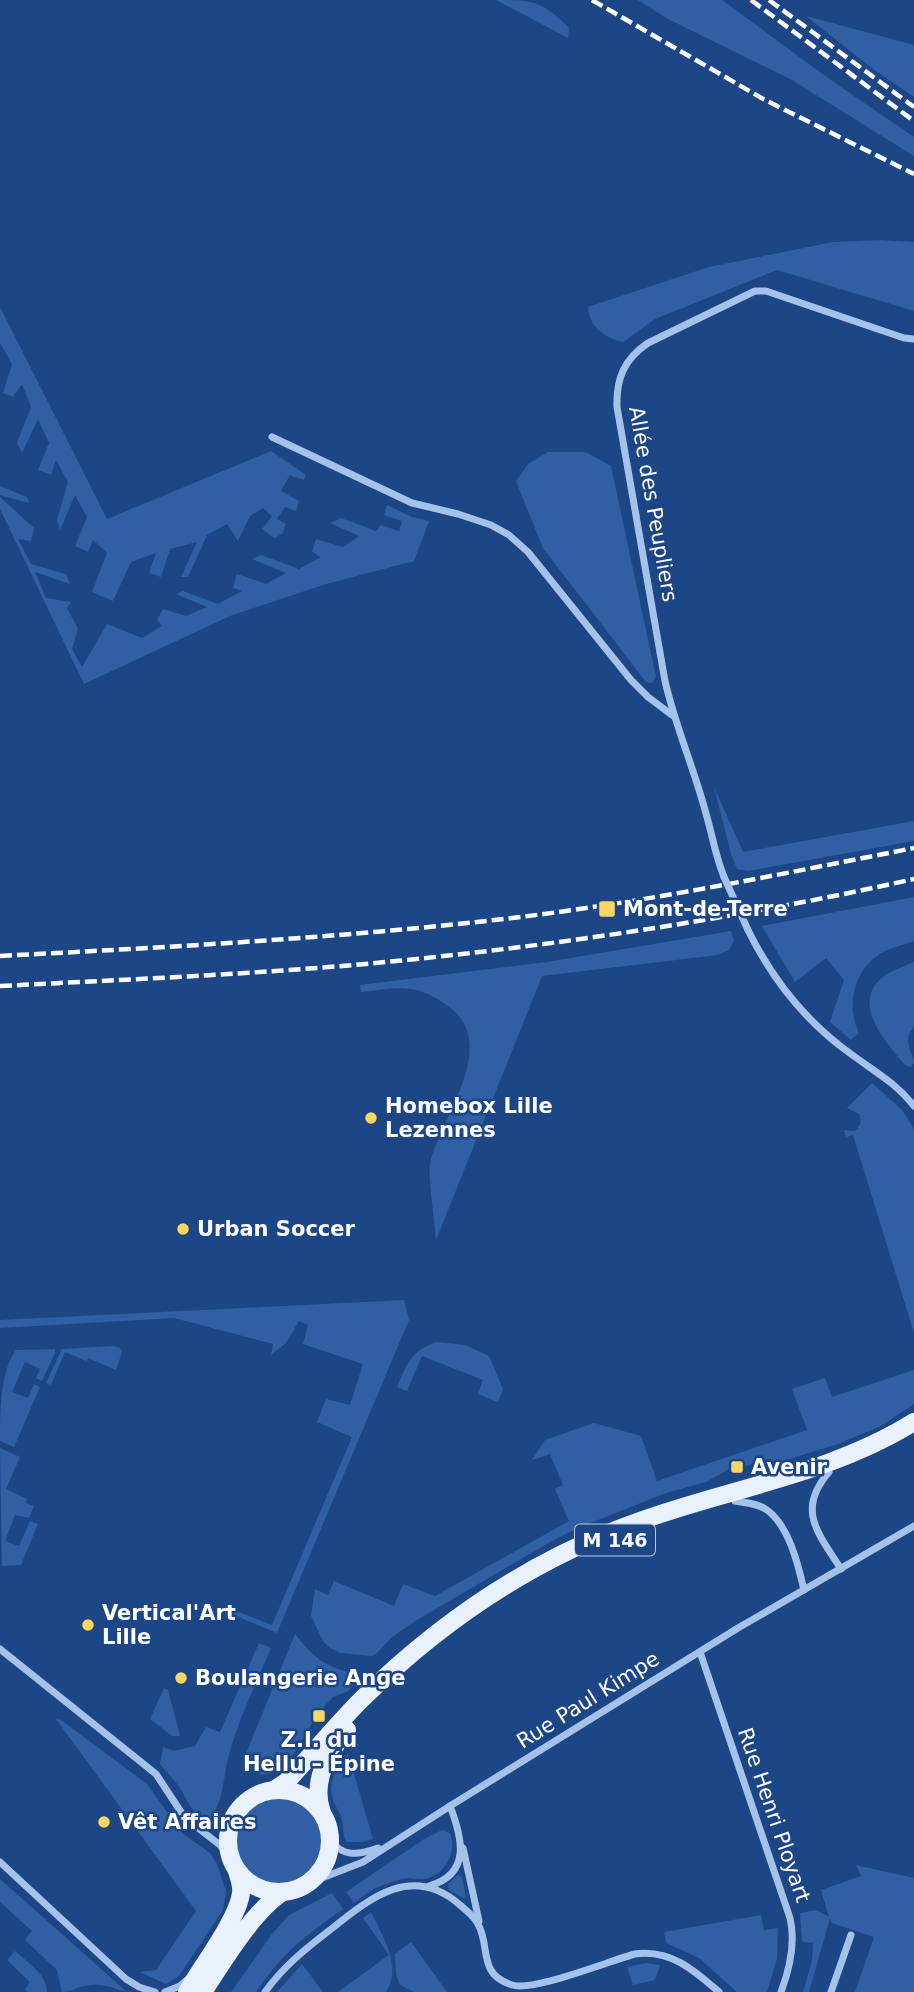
<svg xmlns="http://www.w3.org/2000/svg" width="914" height="1992" font-family="'DejaVu Sans',sans-serif">
<style>
.green{fill:#305fa4}
.lines{fill:none;stroke-linecap:round;stroke-linejoin:round}
.street{stroke:#a5c2eb;stroke-width:7}
.primary{stroke:#eaf1fe;stroke-width:18}
.rail{stroke:#fff;stroke-width:4.5;stroke-dasharray:12 5;stroke-linecap:butt}
.street-bridge{stroke:#a5c2eb;stroke-width:7}
.poi-dot{fill:#fbd663;stroke:#1d4687;stroke-width:2.5}
.labels{text-anchor:middle;stroke-width:5;stroke-linejoin:round;paint-order:stroke}
.shield{fill:#1d4687;stroke:#bbc8db;stroke-width:2}
.shield-label{font-size:19px;font-weight:bold;fill:#fff}
.street-label{font-size:21px;fill:#fff;stroke:#1d4687}
.poi-label{font-size:21px;font-weight:bold;fill:#fff;stroke:#1d4687;text-anchor:start}
</style>
<rect width="100%" height="100%" fill="#1d4687"/>
<g class="green">
<path d="M496,0C533,0 542,1 569,28L568,38Z"/>
<polygon points="638,0 722,0 835,83 914,137 914,156 792,80 668,19"/>
<polygon points="806,16 914,45 914,97 873,69"/>
<path d="M880,240L914,242V311L777,270L655,319L623,342C605,338 589,327 588,307L709,267L833,242Z"/>
<polygon points="0,307 107,519 271,451 306,475 304,480 290,475 281,491 299,501 296,511 285,507 277,519 286,524 282,534 274,538 262,529 272,516 263,508 250,516 238,541 227,524 207,535 188,577 181,577 197,542 170,549 161,577 149,573 156,553 131,562 113,601 92,592 107,553 93,540 88,552 75,546 87,517 75,495 60,530 57,520 68,482 56,460 51,475 38,470 49,443 38,419 22,453 17,443 31,407 22,384 13,397 3,393 12,364 0,343"/>
<polygon points="548,452 586,452 611,466 656,677 652,683 646,682 543,548 516,481 528,464"/>
<polygon points="0,486 27,497 29,503 0,495"/>
<polygon points="0,497 34,528 31,541 18,539 31,564 66,574 70,584 35,572 46,598 71,602 67,608 78,629 72,649 82,667 107,624 142,638 162,626 157,620 163,609 186,616 207,607 176,594 183,591 218,604 242,591 233,588 237,574 266,584 286,573 252,559 261,555 299,569 321,557 312,552 316,539 343,547 359,536 330,523 341,518 376,531 381,525 399,531 402,521 384,515 387,505 412,517 429,521 414,561 326,584 230,616 84,684 0,509"/>
<polygon points="714,787 743,852 914,821 914,841 748,871 737,869 731,854"/>
<path d="M914,897V941C904,945 892,947 883,952C855,967 845,1005 859,1033L851,1040L830,1022L844,980L826,958L795,982L762,926Z"/>
<path d="M731,931L734,941L729,950L718,955L542,976L436,1240C435,1222 428,1179 430,1164C439,1118 502,1045 448,1006C414,982 400,988 361,992L360,985L547,962Z"/>
<path d="M914,962V1027C902,1038 911,1050 914,1062L911,1067L905,1065C886,1042 849,1003 884,976C893,970 905,966 914,962Z"/>
<path d="M872,1083L902,1110L914,1129V1333L853,1135L846,1137L844,1130L854,1131C861,1127 862,1121 859,1114L847,1108Z"/>
<polygon points="404,1300 409,1320 277,1633 224,1611 226,1607 272,1625 352,1437 317,1422 326,1399 350,1405 363,1364 303,1344 308,1325 299,1321 286,1343 271,1355 273,1344 174,1318 0,1328 0,1320"/>
<path d="M437,1342L465,1345L489,1356L503,1389L498,1402L478,1394L483,1380L422,1356L407,1391L397,1387C407,1364 411,1350 437,1342Z"/>
<polygon points="114,1346 120,1348 122,1352 116,1370 88,1358 86,1361 65,1352 51,1385 46,1383 62,1349"/>
<path d="M55,1349V1353L42,1381L36,1378L40,1369L25,1362L12,1392L28,1398L34,1384L40,1387L14,1447L0,1441C0,1413 0,1371 16,1350Z"/>
<polygon points="914,1370 914,1404 881,1426 838,1444 776,1463 763,1461 742,1467 740,1463 706,1482 666,1493 578,1528 552,1541 417,1620 392,1637 376,1654 371,1656 341,1653 330,1648 323,1641 311,1616 315,1589 328,1595 334,1581 394,1606 403,1584 435,1596 569,1521 555,1489 563,1485 550,1454 532,1460 545,1440 594,1423 641,1436 657,1481 807,1430 792,1389 825,1378 832,1397"/>
<polygon points="0,1448 20,1457 6,1489 27,1499 26,1503 34,1506 29,1518 15,1515 5,1541 19,1546 30,1521 38,1524 21,1565 2,1566"/>
<path d="M295,1634C314,1659 331,1672 363,1673L347,1692L333,1697L322,1709L319,1708L313,1714L315,1717C306,1735 281,1785 256,1773C249,1770 246,1763 245,1756Z"/>
<path d="M259,1643L271,1648C257,1682 240,1716 230,1751C222,1777 226,1796 210,1819L203,1820L190,1806L179,1786L160,1764L163,1747L174,1751L195,1746L206,1727L220,1732Z"/>
<polygon points="164,1688 168,1690 180,1736 172,1736 150,1719"/>
<polygon points="56,1719 61,1720 147,1784 182,1833 210,1853 217,1864 226,1891 223,1910 179,1976 166,1984 140,1972 156,1970 196,1911"/>
<path d="M348,1753L373,1839L363,1842H347C342,1835 344,1829 342,1820C341,1813 335,1807 333,1799C327,1782 337,1766 348,1753Z"/>
<circle cx="279" cy="1841" r="43"/>
<path d="M442,1830L450,1833C458,1850 445,1876 425,1879C419,1880 413,1878 408,1878C400,1879 390,1883 381,1886C371,1889 362,1897 354,1903L346,1892L424,1839Z"/>
<polygon points="856,1865 914,1878 914,1992 855,1992 874,1937 832,1923 830,1918 809,1992 803,1992 812,1961 813,1943 802,1942 800,1913 816,1910 829,1917 821,1890 861,1876"/>
<polygon points="458,1875 462,1877 466,1897 464,1899 449,1890 448,1884"/>
<path d="M0,1879L127,1992C113,1988 101,1982 85,1986C77,1987 71,1992 62,1992L57,1970L25,1940L32,1931L0,1902Z"/>
<path d="M332,1893L343,1909C304,1937 284,1951 256,1992H231L272,1934L289,1915Z"/>
<path d="M371,1912C382,1935 403,1967 386,1992H338L389,1955L363,1918Z"/>
<polygon points="761,1915 764,1930 778,1928 777,1959 767,1992 737,1992 699,1958 666,1943 664,1932"/>
<polygon points="411,1942 447,1992 414,1992 400,1985 396,1974 395,1954"/>
<path d="M15,1951C27,1962 47,1974 47,1992H28L25,1989L30,1982L7,1960Z"/>
<polygon points="646,1963 660,1965 655,1980 633,1985 627,1967"/>
<polygon points="302,1964 323,1992 277,1992"/>
</g>
<g class="lines">
<g class="street">
<polyline points="272,437 412,503 458,514 491,525 509,535 528,552 631,680 648,697 672,715"/>
<path d="M724,877C715,855 712,833 705,810C693,766 675,725 665,681L617,407C616,379 624,359 648,343L755,291H766L904,338L914,339"/>
<path d="M748,930C772,979 806,1022 851,1054C874,1071 896,1083 914,1106"/>
<path d="M829,1472C796,1510 818,1533 841,1569"/>
<path d="M735,1501C745,1503 758,1503 767,1510C789,1526 798,1564 804,1590"/>
<polyline points="0,1649 156,1774 185,1818 220,1845 231,1860"/>
<path d="M700,1652L790,1918C796,1943 790,1968 781,1992"/>
<path d="M330,1839C342,1858 359,1855 378,1848"/>
<polyline points="463,1848 479,1921"/>
<polyline points="0,1862 126,1979 139,1987 155,1992"/>
<polyline points="304,1885 363,1862 450,1806 738,1628 914,1526"/>
<path d="M429,1886C472,1874 462,1837 450,1806"/>
<polyline points="165,1992 180,1986 187,1980"/>
<path d="M265,1992C283,1967 305,1949 330,1930C370,1898 412,1863 460,1905C467,1911 474,1916 478,1924C491,1947 477,1974 512,1985C533,1992 609,1961 635,1954C670,1949 694,1970 719,1992"/>
<polyline points="831,1992 851,1935"/>
</g>
<g class="primary">
<circle cx="279" cy="1841" r="51"/>
<path d="M274,1790L286,1782C312,1755 335,1726 361,1700C441,1621 535,1558 640,1521C731,1488 831,1474 914,1422"/>
<path d="M322,1813C311,1782 327,1754 347,1730"/>
<path d="M187,1992C201,1967 238,1919 241,1893C242,1885 239,1878 237,1871"/>
<path d="M203,1992C223,1962 253,1911 283,1892"/>
</g>
<g class="rail">
<polyline points="592,0 765,100 914,174"/>
<polyline points="751,0 914,121"/>
<polyline points="769,0 914,107"/>
<path d="M0,956C171,947 342,938 512,918C647,902 781,874 914,848"/>
<path d="M0,986C118,980 236,975 354,965C542,948 730,920 914,879"/>
</g>
<polyline class="street-bridge" points="724,877 748,930"/>
</g>
<g class="poi-dot">
<rect x="598" y="900" width="18" height="18" rx="3.5"/>
<circle cx="371" cy="1118" r="7"/>
<circle cx="183" cy="1229" r="7"/>
<rect x="730" y="1460" width="14" height="14" rx="3.5"/>
<circle cx="88" cy="1625" r="7"/>
<circle cx="181" cy="1678" r="7"/>
<rect x="312" y="1709" width="14" height="14" rx="3.5"/>
<circle cx="104" cy="1822" r="7"/>
</g>
<g class="labels">
<rect class="shield" x="575" y="1524.5" width="80" height="31" rx="5"/>
<g class="shield-label">
<text x="615" y="1547">M 146</text>
</g>
<g class="street-label">
<text transform="translate(653 504) rotate(80)" y="7">Allée des Peupliers</text>
<text transform="translate(588 1700) rotate(-32)" y="7">Rue Paul Kimpe</text>
<text transform="translate(774 1815) rotate(71)" y="7">Rue Henri Ployart</text>
</g>
<g class="poi-label">
<text x="623" y="916">Mont-de-Terre</text>
<text x="385" y="1113">Homebox Lille<tspan x="385" dy="24">Lezennes</tspan></text>
<text x="197" y="1236">Urban Soccer</text>
<text x="751" y="1474">Avenir</text>
<text x="102" y="1620">Vertical'Art<tspan x="102" dy="24">Lille</tspan></text>
<text x="195" y="1685">Boulangerie Ange</text>
<text x="319" y="1747" text-anchor="middle">Z.I. du<tspan x="319" dy="24">Hellu – Épine</tspan></text>
<text x="118" y="1829">Vêt Affaires</text>
</g>
</g>
</svg>
